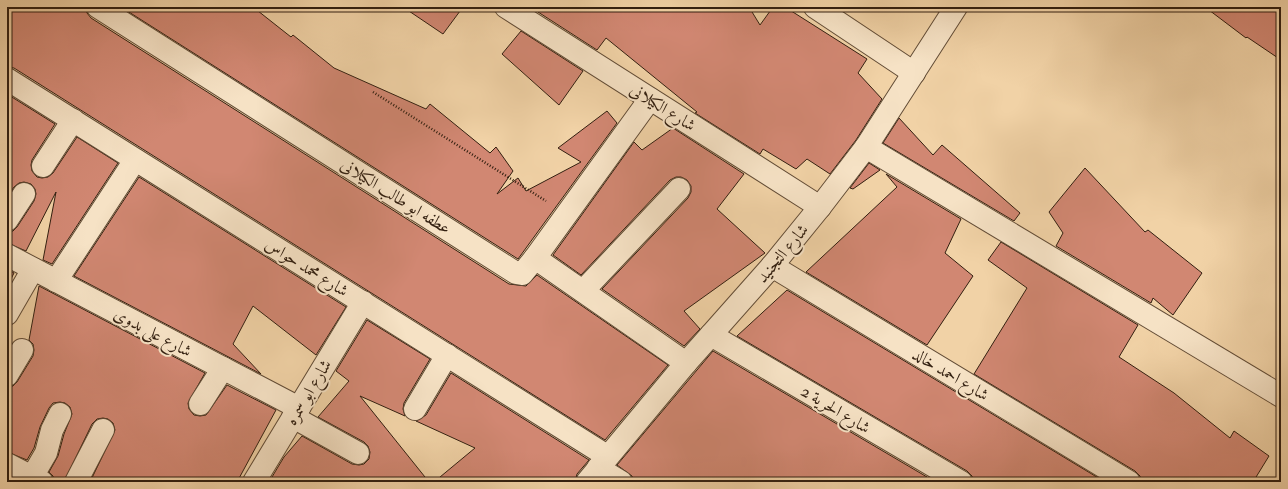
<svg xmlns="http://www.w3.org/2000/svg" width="1288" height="489" font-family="'IM FELL Double Pica',Amiri,serif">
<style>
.building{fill:#d18772;stroke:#321f10}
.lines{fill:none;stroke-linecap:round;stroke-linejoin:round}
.minor-casing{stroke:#624c36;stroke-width:24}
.path{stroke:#321f10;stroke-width:2.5;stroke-dasharray:1 2;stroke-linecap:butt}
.minor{stroke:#f6e2c5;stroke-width:22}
.labels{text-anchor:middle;stroke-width:4;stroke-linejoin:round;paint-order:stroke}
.street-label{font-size:17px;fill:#321f10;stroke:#f6e2c5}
</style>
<rect width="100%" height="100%" fill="#f1d2a6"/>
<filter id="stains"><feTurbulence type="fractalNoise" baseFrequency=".005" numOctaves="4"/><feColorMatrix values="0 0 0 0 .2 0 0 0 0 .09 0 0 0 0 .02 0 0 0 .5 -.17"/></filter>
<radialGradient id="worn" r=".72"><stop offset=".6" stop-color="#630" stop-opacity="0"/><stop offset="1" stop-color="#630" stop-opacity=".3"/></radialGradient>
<g class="building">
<polygon points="7,7 86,7 87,13 91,18 509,284 526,286 537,275 668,365 605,440 79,109 14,68 7,67"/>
<polygon points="121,7 253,7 291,37 293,35 334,68 426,109 430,104 490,153 496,147 513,171 497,194 518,178 526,191 581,162 558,148 607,111 617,123 518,259"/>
<polygon points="403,7 463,7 443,34"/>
<polygon points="542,7 749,7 760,25 773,7 785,7 867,59 858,73 882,99 856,140 830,174 807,159 796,169 763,149 760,154 695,113 697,112 606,38 597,50 538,12"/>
<polygon points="1205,7 1281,7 1281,60 1247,37 1246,38"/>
<polygon points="521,31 583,71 559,105 502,54"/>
<polygon points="7,94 55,124 32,160 31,165 32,171 37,177 42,178 48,177 53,173 77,137 118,163 52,264 43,260 56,192 26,251 7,243 7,232 13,231 17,227 34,201 36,194 35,189 31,184 24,182 19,183 14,187 7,197"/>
<polygon points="899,118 933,155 942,145 1020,213 1014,221 883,143"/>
<polygon points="673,128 744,174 717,209 765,253 684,311 700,329 684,346 602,289 688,198 691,192 691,186 687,180 681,177 676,177 670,180 581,275 553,255 634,142 642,150"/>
<polygon points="869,163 880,170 853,189 850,188"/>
<polygon points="1085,168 1145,232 1148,230 1202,273 1173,315 1153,298 1151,303 1056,246 1063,233 1049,212"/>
<polygon points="886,174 961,219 945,253 973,276 927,345 806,272 897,187"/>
<polygon points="139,177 346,307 316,355 253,306 233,344 261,374 74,276"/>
<polygon points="1001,242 1138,325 1119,357 1174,393 1230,438 1234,431 1269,456 1253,482 1141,482 1140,476 1135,471 974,374 1027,288 988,260"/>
<polygon points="7,269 14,273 7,287"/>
<polygon points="39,286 205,373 188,403 189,409 194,415 200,416 206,415 227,385 276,410 237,482 90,482 115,430 113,423 108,419 103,418 97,419 92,424 64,482 54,482 53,476 49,472 58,456 64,434 72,414 70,407 65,403 60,402 53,403 49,408 40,427 34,448 27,460 7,452 7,387 13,386 17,382 33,356 34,350 33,344 29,340"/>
<polygon points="787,290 1105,482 973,482 972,476 967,471 737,336"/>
<polygon points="367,320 430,359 404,403 403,409 405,416 360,396 429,482 269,482 284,457 302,436 352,464 359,465 364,464 369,459 370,452 368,446 364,442 318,417 349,381 336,371"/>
<polygon points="713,351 927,477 924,482 633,482 632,476 617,465"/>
<polygon points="451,373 589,460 577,474 575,482 434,482 475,448 416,421 426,415"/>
</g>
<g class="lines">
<g class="minor-casing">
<g id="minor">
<polyline points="98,7 516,273 522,274 535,258 686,363"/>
<polyline points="506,7 820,207"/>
<polyline points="815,7 914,73"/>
<polyline points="7,79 607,456"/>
<polyline points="866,147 1281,396"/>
<polyline points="43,166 73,120"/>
<polyline points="7,220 24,194"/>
<polyline points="7,255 299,408"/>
<polyline points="535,258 650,99"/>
<polyline points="772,266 1129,482"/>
<polyline points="56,281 135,160"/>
<polyline points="583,291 679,189"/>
<polyline points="7,314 33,269"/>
<polyline points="711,335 961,482"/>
<polyline points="7,375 22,350"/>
<polyline points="200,404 223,368"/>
<polyline points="415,409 447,355"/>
<polyline points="293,417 358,453"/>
<polyline points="7,464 42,482"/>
<polyline points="598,468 621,482"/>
<polyline points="32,477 46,453 52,430 60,414"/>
<polyline points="76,482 103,430"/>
<polyline points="254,482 363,302"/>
<polyline points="587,482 686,363 772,266 820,207 866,147 956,7"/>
</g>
</g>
<polyline class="path" points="373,92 546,201"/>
<use href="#minor" class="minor"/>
</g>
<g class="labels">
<g class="street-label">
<text transform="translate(663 107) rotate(32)" y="6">شارع الكيلانى</text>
<text transform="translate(396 196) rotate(32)" y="6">عطفه ابو طالب الكيلانى</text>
<text transform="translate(782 253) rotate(-50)" y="6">شارع التجنيد</text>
<text transform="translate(307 267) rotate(32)" y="6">شارع محمد حواس</text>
<text transform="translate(153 332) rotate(28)" y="6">شارع على بدوى</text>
<text transform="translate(951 374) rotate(31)" y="6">شارع احمد خالد</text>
<text transform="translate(308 392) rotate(-59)" y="6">شارع ابو سمره</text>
<text transform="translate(836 409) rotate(31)" y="6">شارع الحرية 2</text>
</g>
</g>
<rect width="1288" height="489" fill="none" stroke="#f1d2a6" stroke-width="24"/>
<rect x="8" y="8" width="1272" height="473" fill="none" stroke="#321f10" stroke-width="2"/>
<rect x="12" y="12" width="1264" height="465" fill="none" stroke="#321f10"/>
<rect width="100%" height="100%" filter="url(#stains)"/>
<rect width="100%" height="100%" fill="url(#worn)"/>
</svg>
